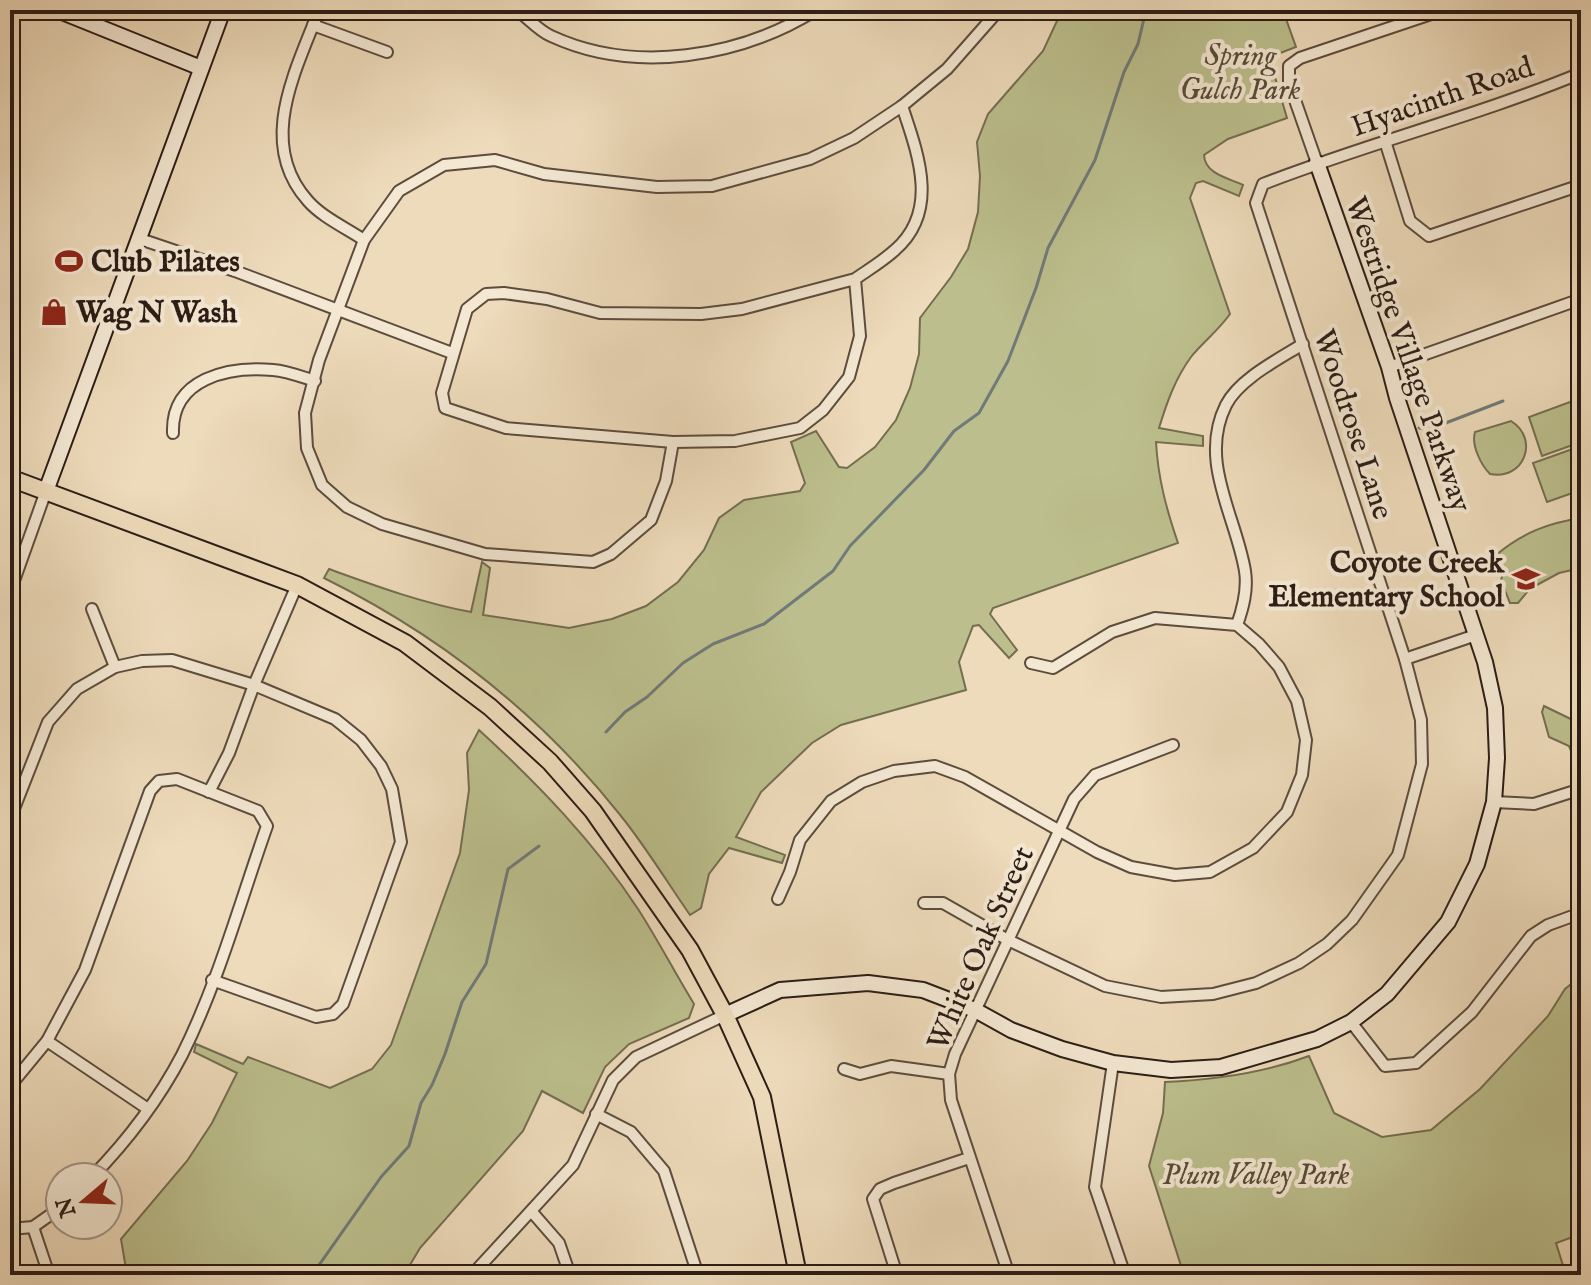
<svg xmlns="http://www.w3.org/2000/svg" width="1591" height="1285" font-family="'IM FELL English',serif">
<style>
.green{fill:#bcbf8d;stroke:#746e51;stroke-width:2}
.lines{fill:none;stroke-linecap:round;stroke-linejoin:round}
.stream{stroke:#707a79;stroke-width:3}
.street-casing{stroke:#5c4c3e;stroke-width:14}
.secondary-casing{stroke:#2b1c15;stroke-width:18}
.primary-casing{stroke:#2b1c15;stroke-width:20}
.street{stroke:#f4e8d3;stroke-width:10}
.secondary{stroke:#f4e8d3;stroke-width:14}
.primary{stroke:#eedbbb;stroke-width:16}
.labels{text-anchor:middle;stroke-width:8;stroke-linejoin:round;paint-order:stroke}
.park-label{font-size:30px;font-style:italic;fill:#564d39;stroke:#f4e8d3}
.street-label{font-size:30px;fill:#2b1c15;stroke:#f4e8d3}
.poi-label{font-size:30px;font-weight:bold;fill:#2b1c15;stroke:#f4e8d3;text-anchor:start}
</style>
<rect width="100%" height="100%" fill="#eedbbb"/>
<filter id="stains"><feTurbulence type="fractalNoise" baseFrequency=".0025" numOctaves="4"/><feColorMatrix values="0 0 0 0 .2 0 0 0 0 .09 0 0 0 0 .02 0 0 0 .5 -.17"/></filter>
<radialGradient id="worn" r=".72"><stop offset=".6" stop-color="#630" stop-opacity="0"/><stop offset="1" stop-color="#630" stop-opacity=".3"/></radialGradient>
<g class="green">
<path d="M1041,10H1288L1285,16L1296,47L1275,55L1272,67L1287,118L1228,139L1204,155C1205,174 1228,178 1243,185L1239,196L1203,181L1196,183L1190,198L1230,314C1218,331 1203,342 1191,357C1175,379 1167,402 1159,428L1203,436V446L1156,442C1158,478 1166,508 1178,543L993,608L990,614L1017,650L1009,658L979,625L973,626L959,662L966,690L841,725L812,743L761,792L736,837L785,855L782,863L729,848L709,874L701,908L690,915C667,882 646,847 621,816C541,715 439,635 324,578L329,569C376,586 422,603 471,612L482,562L490,568L483,615L569,628L612,619L646,606L678,582L704,550L719,518L744,500L800,491L805,483L791,442L816,431L839,467L847,468L875,447L896,420L910,388L919,354L920,318L951,277L968,249L978,212L980,176L977,142L988,114L1043,51L1057,21Z"/>
<polygon points="1581,398 1581,442 1542,456 1529,417"/>
<path d="M1511,421C1540,439 1524,481 1490,474C1481,465 1471,445 1475,432Z"/>
<polygon points="1581,446 1581,490 1547,502 1533,463"/>
<path d="M1581,518V568L1559,573L1535,586L1533,585L1518,603H1510L1501,580L1504,570L1496,555C1522,533 1548,523 1581,518Z"/>
<polygon points="1544,706 1579,723 1581,761 1574,758 1569,746 1549,737 1542,712"/>
<path d="M479,730C538,784 594,842 638,909C658,940 675,973 694,1004L689,1018L629,1044L605,1067L583,1113L542,1091L523,1131L420,1248L404,1275H127L121,1239L187,1161L212,1123L237,1073L194,1052L196,1044L243,1064L248,1057L330,1088L372,1069L391,1045L460,853L469,790L467,753Z"/>
<path d="M1581,976V1234L1556,1243L1566,1275H1184L1149,1166L1163,1113L1165,1082C1213,1080 1264,1073 1309,1056L1334,1113L1382,1137L1431,1130L1480,1089L1548,1016L1565,989Z"/>
</g>
<g class="lines">
<g class="stream">
<polyline points="1419,428 1430,429 1503,401"/>
<polyline points="606,732 625,712 647,697 683,663 713,644 764,624 833,571 850,546 924,470 954,431 979,413 1008,361 1036,288 1048,248 1095,160 1124,72 1138,44 1146,10"/>
<polyline points="312,1275 381,1177 409,1146 421,1103 432,1085 445,1054 462,1002 486,964 508,869 539,846"/>
</g>
<g class="street-casing">
<g id="street">
<path d="M319,10C296,71 256,143 308,201C322,217 346,228 364,240"/>
<path d="M517,10C528,18 539,31 551,36C635,75 740,57 816,10"/>
<polyline points="313,25 387,52"/>
<polyline points="1385,141 1410,221 1429,236 1581,185"/>
<polyline points="1317,163 1289,83 1289,66 1300,58 1443,10"/>
<polyline points="140,239 235,271 452,353"/>
<path d="M855,279L742,309L701,314L600,313L547,299L504,293L486,294L467,309L442,393L445,408L506,428L673,442L735,441L800,428L823,410L849,377L860,336L855,279C868,270 883,261 895,250C940,211 918,154 902,106"/>
<polyline points="1389,367 1581,299"/>
<path d="M173,433C171,378 229,366 273,370C287,371 302,377 315,381"/>
<polyline points="673,442 666,481 651,520 611,554 593,562 485,554 382,524 347,507 322,485 307,448 305,413 319,360 364,240 399,191 444,165 495,160 544,174 657,187 712,186 810,159 854,138 902,106 947,69 999,10"/>
<polyline points="10,592 46,491"/>
<polyline points="92,609 115,667"/>
<path d="M1237,625C1243,608 1248,590 1245,571C1236,516 1198,461 1226,405C1239,379 1279,359 1303,344"/>
<polyline points="1405,659 1476,635"/>
<polyline points="209,792 229,753 254,685 297,585"/>
<polyline points="1494,802 1534,804 1581,789"/>
<polyline points="10,819 48,722 77,689 115,667 142,661 172,660 254,685 335,719 361,740 381,766 392,789 401,842 343,1004 333,1014 316,1017 212,980"/>
<polyline points="778,899 790,872 800,840 831,801 862,782 894,771 935,766 965,777 1097,852 1131,867 1175,875 1210,872 1253,848 1287,812 1302,775 1306,740 1297,701 1279,667 1259,644 1237,625 1155,618 1112,632 1053,668 1031,663"/>
<path d="M924,903H943L1008,940L1105,986L1161,997L1213,994L1256,983L1299,963L1327,944L1352,920L1398,855L1422,764L1421,720L1405,659L1256,203L1263,184C1368,143 1477,116 1581,73"/>
<polyline points="1351,1022 1385,1066 1416,1063 1472,1012 1531,936 1548,925 1581,913"/>
<polyline points="47,1041 148,1109"/>
<polyline points="1113,1063 1095,1187 1125,1275"/>
<polyline points="844,1069 860,1074 891,1066 949,1074"/>
<path d="M10,1086L47,1041L85,970L150,791L159,781L177,779L258,811L267,826C240,902 218,983 182,1055C159,1099 126,1142 92,1177"/>
<polyline points="596,1114 631,1132 664,1171 698,1275"/>
<polyline points="532,1212 559,1243 570,1275"/>
<polyline points="33,1227 49,1275"/>
<polyline points="10,1229 33,1227 60,1208"/>
<polyline points="472,1275 573,1165 613,1080 636,1057 725,1015"/>
<polyline points="897,1275 873,1199 880,1189 894,1183 969,1158"/>
<polyline points="1009,1275 951,1100 949,1074 955,1054 1074,799 1095,775 1173,745"/>
</g>
</g>
<g class="secondary-casing">
<g id="secondary">
<polyline points="57,10 201,68"/>
<polyline points="46,491 223,10"/>
<polyline points="725,1015 780,990 868,983 923,990 975,1010 1011,1030 1062,1049 1113,1063 1171,1070 1221,1067 1317,1039 1351,1022 1387,994 1448,922 1477,864 1494,802 1497,758 1495,708 1485,662 1397,398 1389,367 1317,163"/>
</g>
</g>
<g class="primary-casing">
<polyline id="primary" points="10,478 297,585 405,643 490,707 550,762 593,811 690,950 725,1015 762,1097 798,1275"/>
</g>
<use href="#street" class="street"/>
<use href="#secondary" class="secondary"/>
<use href="#primary" class="primary"/>
</g>
<defs>
<g id="stadium-bare" transform="scale(2.16)"><path d="M0-5a6.5 5 0 1 0 0 10a6.5 5 0 1 0 0-10ZM-3.5-1.8h7v3.6h-7Z" fill="#8f2418" stroke="#f4e8d3" stroke-width="2.5" paint-order="stroke"/></g>
<g id="shop-bare" transform="scale(2.16)"><path d="M-5-2.5h2.3a2.7 3.5 0 0 1 5.4 0H5L5.5 6h-11ZM-1.5-2.5h3a1.5 2.3 0 0 0-3 0Z" fill="#8f2418" stroke="#f4e8d3" stroke-width="2.5" paint-order="stroke"/></g>
<g id="school-bare" transform="scale(2.16)"><path d="M0-5L7-2L0 1L-7-2ZM-4 1L0 2.5L4 1V4Q0 6-4 4Z" fill="#8f2418" stroke="#f4e8d3" stroke-width="2.5" paint-order="stroke"/></g>
</defs>
<g fill-rule="evenodd">
<use href="#stadium-bare" x="69" y="261"/>
<use href="#shop-bare" x="54" y="312"/>
<use href="#school-bare" x="1526" y="579"/>
</g>
<g class="labels">
<g class="park-label">
<text x="1240" y="65">Spring<tspan x="1240" dy="34">Gulch Park</tspan></text>
<text x="1256" y="1184">Plum Valley Park</text>
</g>
<g class="street-label">
<text transform="translate(1442 96) rotate(-19)" y="10">Hyacinth Road</text>
<text transform="translate(1409 354) rotate(71)" y="10">Westridge Village Parkway</text>
<text transform="translate(1354 424) rotate(72)" y="10">Woodrose Lane</text>
<text transform="translate(980 948) rotate(-66)" y="10">White Oak Street</text>
</g>
<g class="poi-label">
<text x="91" y="271">Club Pilates</text>
<text x="76" y="322">Wag N Wash</text>
<text x="1504" y="572" text-anchor="end">Coyote Creek<tspan x="1504" dy="34">Elementary School</tspan></text>
</g>
</g>
<rect width="1591" height="1285" fill="none" stroke="#eedbbb" stroke-width="40"/>
<rect x="12" y="12" width="1567" height="1261" fill="none" stroke="#2b1c15" stroke-width="4"/>
<rect x="20" y="20" width="1551" height="1245" fill="none" stroke="#2b1c15" stroke-width="2"/>
<g transform="translate(84 1201) rotate(251)"><circle r="38" fill="#f4e8d3" stroke="#a49687" stroke-width="2"/>
<path d="M0-6L14 30L0 20L-14 30Z" fill="#8f2418"/>
<text y="-12" font-size="22" font-weight="bold" text-anchor="middle" fill="#2b1c15">N</text>
</g>
<rect width="100%" height="100%" filter="url(#stains)"/>
<rect width="100%" height="100%" fill="url(#worn)"/>
</svg>
